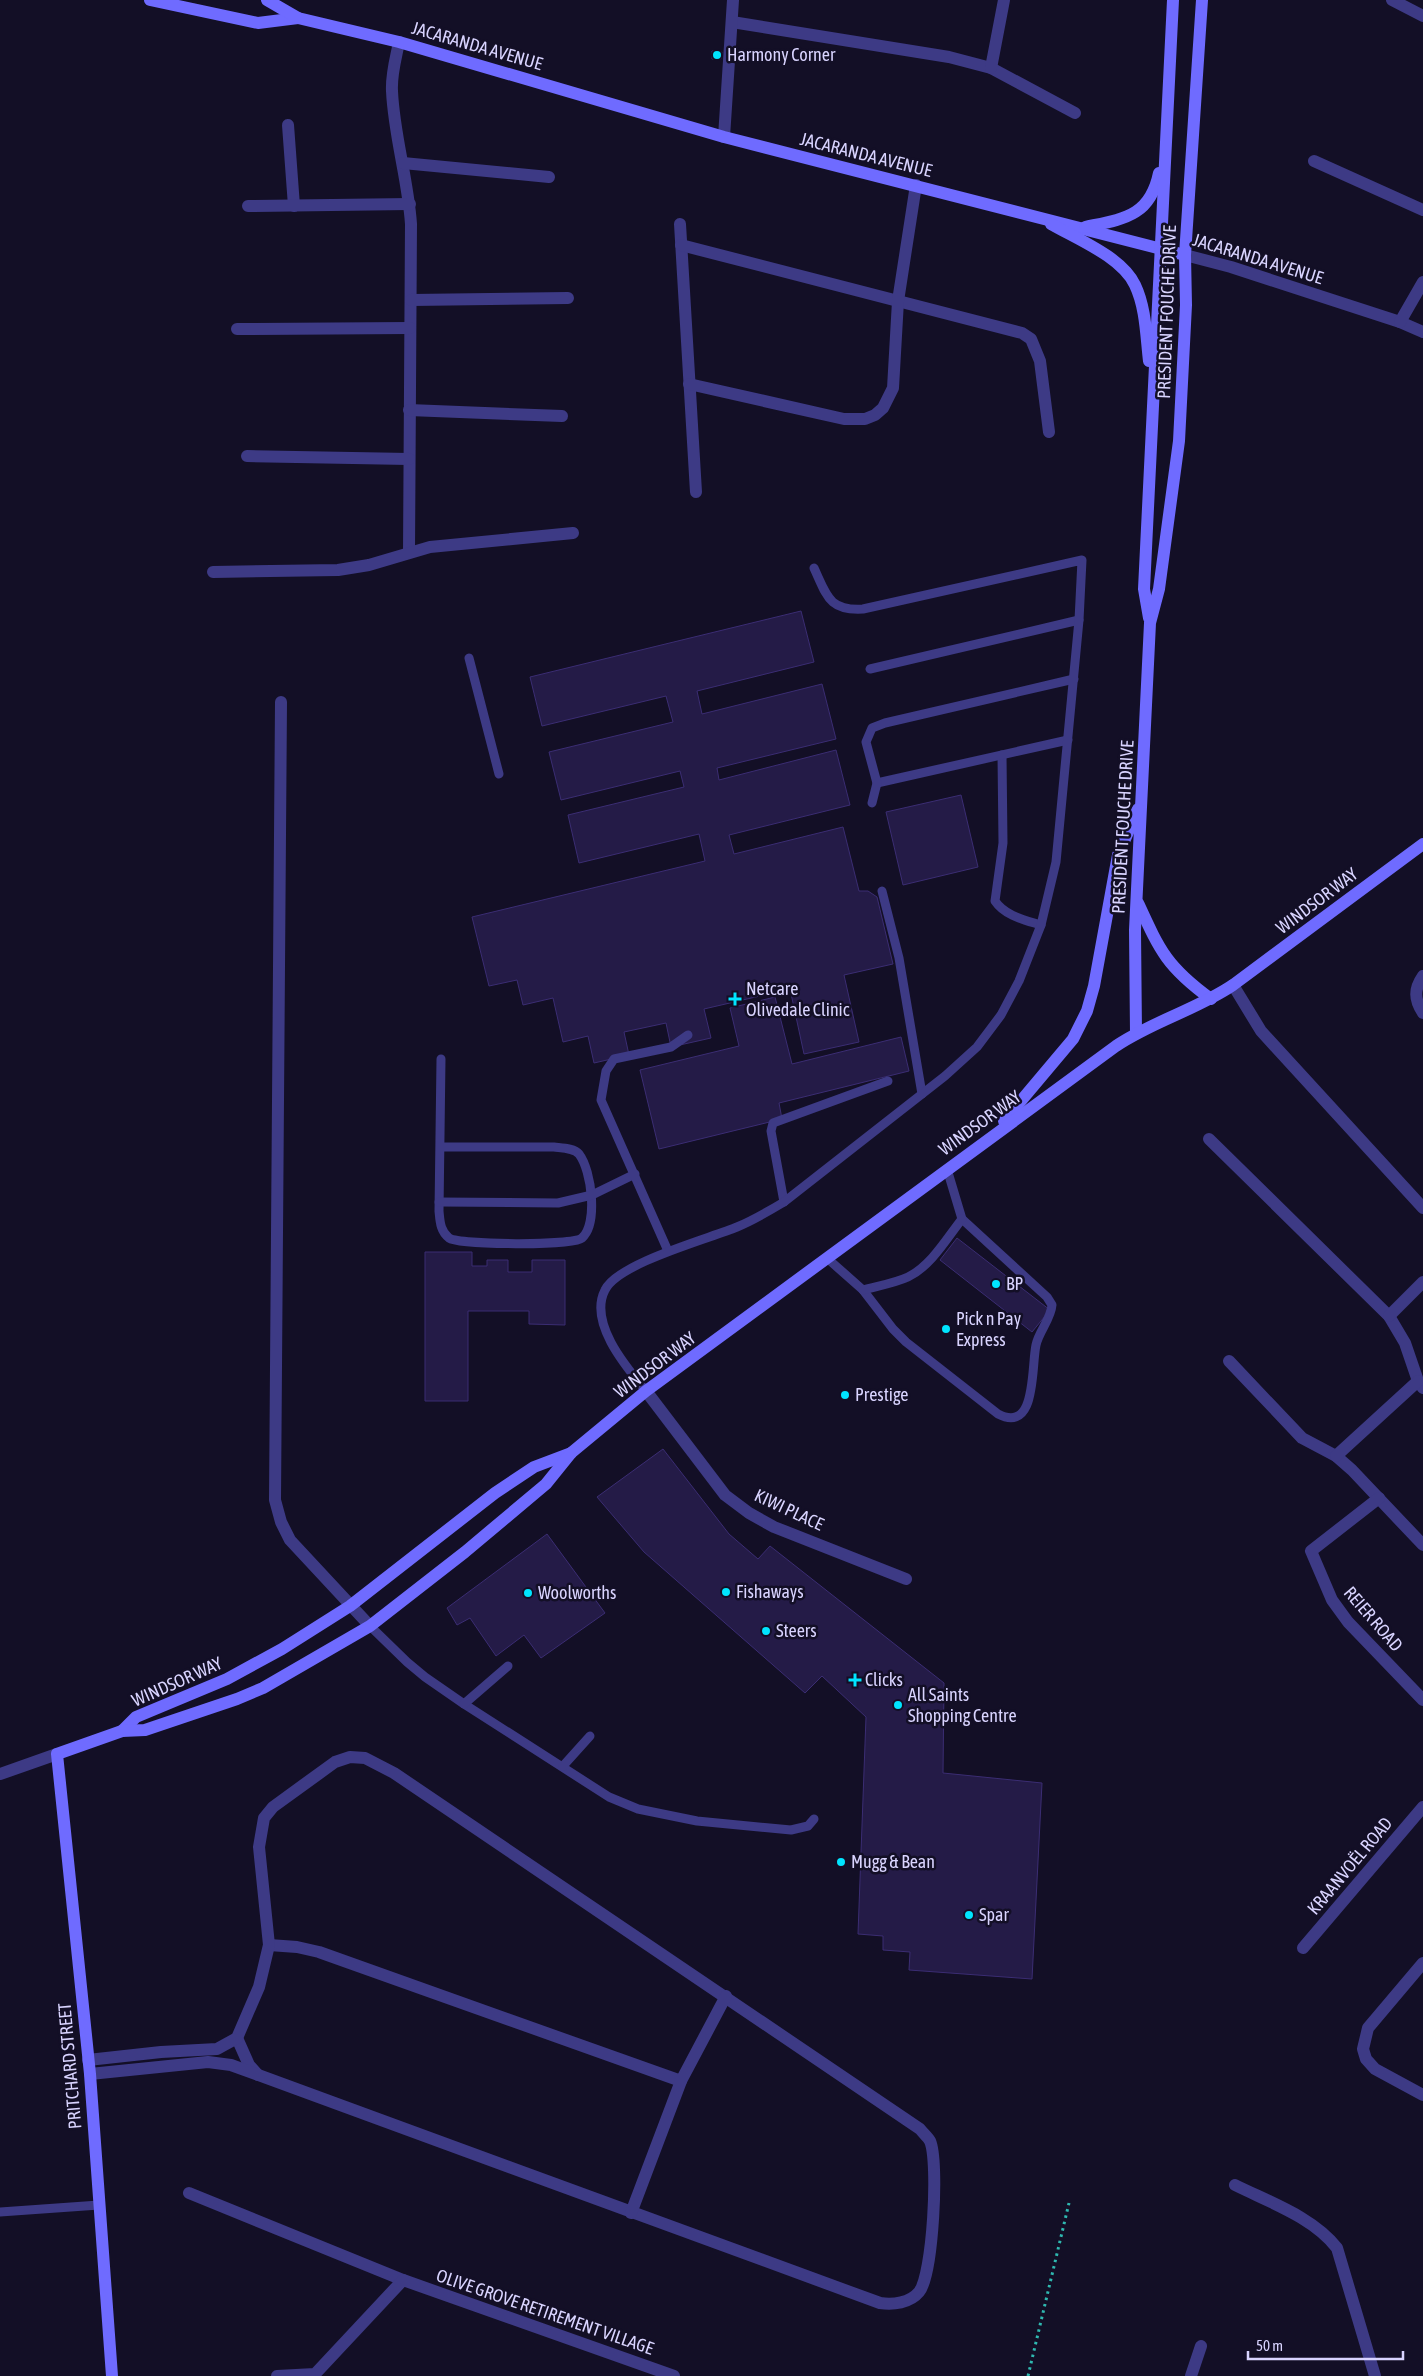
<svg xmlns="http://www.w3.org/2000/svg" width="1423" height="2376" font-family="'Asap Condensed',sans-serif">
<style>
.building{fill:#241b47;stroke:#3b2d73}
.lines{fill:none;stroke-linecap:round;stroke-linejoin:round}
.path{stroke:#2fb8b0;stroke-width:3;stroke-dasharray:2.5 4;stroke-linecap:butt}
.lane{stroke:#3d3a85;stroke-width:9}
.street{stroke:#3d3a85;stroke-width:12}
.secondary{stroke:#6f6bff;stroke-width:12}
.poi-dot{fill:#00e5ff;stroke:#130f26;stroke-width:2}
.labels{text-anchor:middle;stroke-width:5;stroke-linejoin:round;paint-order:stroke}
.street-label{font-size:18px;fill:#d9d4ff;stroke:#130f26}
.poi-label{font-size:18px;fill:#d9d4ff;stroke:#130f26;text-anchor:start}
</style>
<rect width="100%" height="100%" fill="#130f26"/>
<g class="building">
<polygon points="712,51 722,52 721,59 712,59"/>
<polygon points="801,611 814,662 697,691 702,714 822,684 836,739 717,768 719,780 836,750 850,805 729,835 734,854 843,827 859,891 868,891 877,897 893,964 844,975 859,1042 804,1054 790,989 704,1009 711,1038 671,1047 666,1023 624,1032 629,1055 594,1063 588,1036 563,1042 553,998 523,1005 517,980 489,986 472,917 705,861 699,834 579,863 568,815 684,787 680,771 561,800 549,752 673,722 666,696 542,726 530,677"/>
<polygon points="961,795 978,867 903,885 886,812"/>
<polygon points="775,997 792,1064 901,1037 909,1071 779,1103 782,1119 659,1149 640,1070 739,1046 730,1008"/>
<polygon points="957,1238 1050,1310 1032,1332 940,1260"/>
<polygon points="425,1252 472,1252 472,1266 487,1266 487,1260 508,1260 508,1272 532,1272 532,1260 565,1260 565,1325 529,1324 529,1311 468,1311 468,1401 425,1401"/>
<polygon points="663,1449 729,1534 758,1559 770,1546 944,1683 943,1773 1042,1783 1032,1979 909,1970 910,1952 883,1950 883,1936 858,1934 866,1717 822,1676 805,1693 644,1552 597,1497"/>
<polygon points="547,1534 605,1613 541,1658 524,1635 496,1656 470,1618 457,1625 447,1608"/>
</g>
<g class="lines">
<polyline class="path" points="1028,2376 1069,2203"/>
<g class="lane">
<polyline points="469,658 499,774"/>
<polyline points="870,669 1079,620"/>
<path d="M1002,755L1003,843L995,901C1005,916 1025,920 1041,925"/>
<polyline points="877,783 1068,740"/>
<polyline points="872,803 877,783 866,742 872,728 885,723 1074,679"/>
<polyline points="882,891 899,958 922,1094"/>
<path d="M440,1147H554C562,1148 574,1148 579,1154C592,1171 598,1224 582,1238C573,1246 459,1245 449,1238C440,1231 440,1221 439,1211L441,1059"/>
<polyline points="439,1202 558,1203 592,1195 635,1174"/>
<polyline points="784,1202 771,1131 773,1123 888,1081"/>
<polyline points="668,1251 601,1100 606,1071 614,1059 671,1047 688,1035"/>
<path d="M828,1259L863,1290L893,1329L906,1342L998,1414C1037,1434 1031,1368 1036,1345C1039,1331 1051,1319 1052,1305L1047,1297L962,1219L947,1169"/>
<path d="M863,1290C878,1286 895,1283 908,1277C931,1266 947,1238 962,1219"/>
<path d="M646,1391C627,1368 588,1323 605,1290C618,1263 708,1239 737,1227C754,1220 769,1211 784,1202L945,1076L977,1047L1001,1015L1019,981L1041,925L1056,862L1079,620L1082,560L863,609C829,611 827,596 814,568"/>
<polyline points="370,1626 407,1662 425,1677 464,1704 609,1797 638,1809 697,1821 791,1830 808,1826 814,1819"/>
<polyline points="464,1704 508,1666"/>
<polyline points="563,1766 590,1736"/>
<polyline points="0,2212 99,2205"/>
</g>
<g class="street">
<polyline points="1392,0 1423,16"/>
<polyline points="732,22 949,57 991,68 1075,113"/>
<path d="M399,42C396,58 391,74 392,91C394,136 408,179 411,224L409,552"/>
<polyline points="991,68 1004,0"/>
<polyline points="288,125 294,206"/>
<polyline points="724,137 733,0"/>
<polyline points="1314,161 1423,210"/>
<polyline points="403,163 549,177"/>
<polyline points="248,206 410,204"/>
<polyline points="680,224 696,492"/>
<polyline points="681,245 1022,333 1031,339 1040,361 1049,432"/>
<polyline points="1185,255 1231,267 1400,322 1423,332"/>
<polyline points="411,300 568,298"/>
<polyline points="1400,322 1423,282"/>
<polyline points="237,329 410,328"/>
<polyline points="689,384 844,419 865,419 875,415 883,408 893,388 898,301 916,185"/>
<polyline points="409,410 562,416"/>
<polyline points="247,456 409,459"/>
<polyline points="213,572 338,570 369,565 430,547 573,533"/>
<polyline points="281,702 275,1500 281,1522 290,1540 370,1626"/>
<path d="M1423,976C1414,989 1414,999 1423,1013"/>
<polyline points="1233,985 1261,1031 1423,1208"/>
<polyline points="1209,1139 1389,1316 1405,1343 1418,1381 1423,1388"/>
<polyline points="1389,1316 1423,1282"/>
<polyline points="1229,1361 1302,1438 1336,1456 1352,1470 1423,1545"/>
<polyline points="646,1391 725,1495 749,1513 774,1527 906,1579"/>
<polyline points="1336,1456 1418,1381"/>
<polyline points="1379,1498 1311,1551 1332,1600 1348,1622 1423,1700"/>
<polyline points="0,1774 57,1754"/>
<polyline points="269,1945 297,1947 319,1952 681,2081"/>
<polyline points="1303,1948 1423,1807"/>
<polyline points="1423,1963 1368,2028 1363,2049 1366,2059 1375,2069 1423,2095"/>
<polyline points="237,2038 249,2065 258,2075"/>
<path d="M88,2060L161,2052L217,2049L237,2038L259,1987L269,1945L259,1847L264,1818L273,1807L335,1762L350,1757L365,1758L394,1773L920,2129C923,2133 928,2137 930,2141C939,2161 933,2275 919,2292C910,2303 893,2305 880,2303L231,2065L208,2062L90,2074"/>
<path d="M1235,2185C1269,2202 1313,2217 1337,2248L1375,2376"/>
<polyline points="189,2193 403,2280"/>
<polyline points="631,2213 681,2081 726,1996"/>
<polyline points="277,2376 315,2374 403,2280 674,2376"/>
<polyline points="1191,2376 1201,2346"/>
</g>
<g class="secondary">
<polyline points="150,0 258,23 298,18"/>
<polyline points="267,0 298,18 399,42 724,137 1185,255"/>
<path d="M1051,224C1077,239 1122,257 1135,285C1146,308 1146,336 1149,361"/>
<path d="M1085,227C1123,219 1150,217 1159,173"/>
<polyline points="1149,618 1144,589 1173,0"/>
<path d="M1138,903C1160,951 1167,967 1211,999"/>
<polyline points="1136,1033 1135,930 1150,623 1159,589 1179,441 1186,305 1185,255 1202,0"/>
<polyline points="1004,1121 1073,1039 1087,1011 1094,986 1118,855 1138,809"/>
<polyline points="122,1731 136,1717 227,1679 282,1649 350,1606 495,1493 534,1467 571,1453"/>
<path d="M112,2376L90,2074L57,1754L122,1731L145,1730L237,1699L263,1688L370,1626L465,1552L546,1484L571,1453L646,1391L1116,1046C1153,1021 1196,1010 1233,985L1423,844"/>
</g>
</g>
<g class="poi-dot">
<circle cx="717" cy="55" r="5"/>
<path d="M732.5 991.5h5v5h5v5h-5v5h-5v-5h-5v-5h5z"/>
<circle cx="996" cy="1284" r="5"/>
<circle cx="946" cy="1329" r="5"/>
<circle cx="845" cy="1395" r="5"/>
<circle cx="726" cy="1592" r="5"/>
<circle cx="528" cy="1593" r="5"/>
<circle cx="766" cy="1631" r="5"/>
<path d="M852.5 1672.5h5v5h5v5h-5v5h-5v-5h-5v-5h5z"/>
<circle cx="898" cy="1705" r="5"/>
<circle cx="841" cy="1862" r="5"/>
<circle cx="969" cy="1915" r="5"/>
</g>
<g class="labels">
<g class="street-label">
<text transform="translate(477 46) rotate(16)" y="6">JACARANDA AVENUE</text>
<text transform="translate(866 155) rotate(14)" y="6">JACARANDA AVENUE</text>
<text transform="translate(1258 259) rotate(17)" y="6">JACARANDA AVENUE</text>
<text transform="translate(1167 312) rotate(-88)" y="6">PRESIDENT FOUCHE DRIVE</text>
<text transform="translate(1123 827) rotate(-87)" y="6">PRESIDENT FOUCHE DRIVE</text>
<text transform="translate(1317 901) rotate(-37)" y="6">WINDSOR WAY</text>
<text transform="translate(980 1123) rotate(-36)" y="6">WINDSOR WAY</text>
<text transform="translate(655 1365) rotate(-37)" y="6">WINDSOR WAY</text>
<text transform="translate(789 1510) rotate(25)" y="6">KIWI PLACE</text>
<text transform="translate(1373 1619) rotate(49)" y="6">REIER ROAD</text>
<text transform="translate(177 1682) rotate(-24)" y="6">WINDSOR WAY</text>
<text transform="translate(1350 1866) rotate(-50)" y="6">KRAANVOËL ROAD</text>
<text transform="translate(70 2066) rotate(-95)" y="6">PRITCHARD STREET</text>
<text transform="translate(545 2312) rotate(19)" y="6">OLIVE GROVE RETIREMENT VILLAGE</text>
</g>
<g class="poi-label">
<text x="727" y="61">Harmony Corner</text>
<text x="746" y="995">Netcare<tspan x="746" dy="21">Olivedale Clinic</tspan></text>
<text x="1006" y="1290">BP</text>
<text x="956" y="1325">Pick n Pay<tspan x="956" dy="21">Express</tspan></text>
<text x="855" y="1401">Prestige</text>
<text x="736" y="1598">Fishaways</text>
<text x="538" y="1599">Woolworths</text>
<text x="776" y="1637">Steers</text>
<text x="865" y="1686">Clicks</text>
<text x="908" y="1701">All Saints<tspan x="908" dy="21">Shopping Centre</tspan></text>
<text x="851" y="1868">Mugg &amp; Bean</text>
<text x="979" y="1921">Spar</text>
</g>
</g>
<path d="M1248 2351v8h155v-8" fill="none" stroke="#d9d4ff" stroke-width="2.5"/>
<text x="1256" y="2351" font-size="15" fill="#d9d4ff" stroke="#130f26" stroke-width="4" paint-order="stroke">50 m</text>
</svg>
